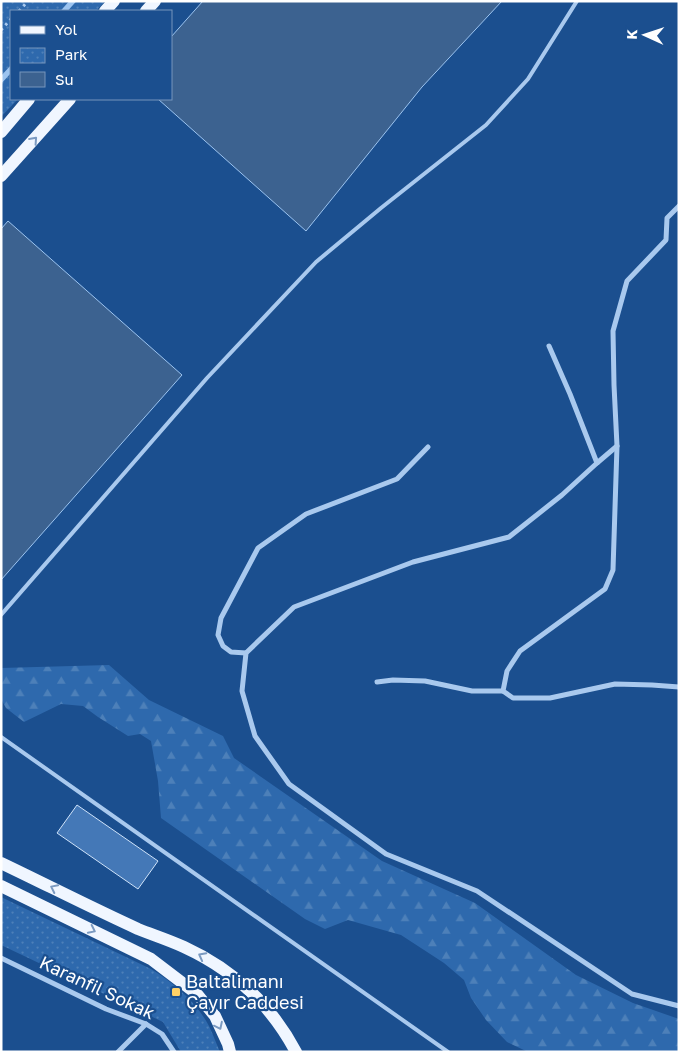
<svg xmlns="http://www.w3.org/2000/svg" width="680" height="1053" font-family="'Golos Text',sans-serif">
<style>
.forest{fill:url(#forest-firs)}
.park{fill:url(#park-dots)}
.water{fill:#3c6290;stroke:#9cc4f0}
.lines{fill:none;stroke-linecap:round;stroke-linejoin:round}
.stream{stroke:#9cc4f0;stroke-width:5.5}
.building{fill:#4478b7;stroke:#cfe3fa}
.path{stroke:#a9c9ee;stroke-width:3;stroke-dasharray:2.5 4;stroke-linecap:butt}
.service{stroke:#a9c9ee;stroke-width:4}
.minor{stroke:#a9c9ee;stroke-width:5}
.primary{stroke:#f0f6ff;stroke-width:12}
.oneway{stroke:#7b9ac1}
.poi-dot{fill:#ffd166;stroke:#1b4f8f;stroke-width:2}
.labels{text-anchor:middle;stroke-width:4.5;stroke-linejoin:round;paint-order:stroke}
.poi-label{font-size:18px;fill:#fff;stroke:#1b4f8f;text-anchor:start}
.street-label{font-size:18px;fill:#fff;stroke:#1b4f8f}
</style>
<defs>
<pattern id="forest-firs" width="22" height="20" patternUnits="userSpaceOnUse" patternTransform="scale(1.25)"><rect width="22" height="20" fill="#2e69ad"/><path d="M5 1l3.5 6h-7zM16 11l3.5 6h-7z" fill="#4d80b9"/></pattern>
<pattern id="park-dots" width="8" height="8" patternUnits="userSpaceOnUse" patternTransform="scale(1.25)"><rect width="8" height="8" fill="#2e69ad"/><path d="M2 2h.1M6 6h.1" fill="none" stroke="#4d80b9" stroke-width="1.8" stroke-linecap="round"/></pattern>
</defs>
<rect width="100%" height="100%" fill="#1b4f8f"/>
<polygon class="forest" points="109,665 149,700 223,736 234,758 382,861 475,903 576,975 633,1003 679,1019 679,1052 528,1052 507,1042 486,1020 471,998 464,980 444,963 401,935 348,920 325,929 305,919 161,818 158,781 151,741 140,734 128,736 98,717 83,706 61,704 24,722 6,708 1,699 1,668"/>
<g class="park">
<polygon points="1,1 105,1 96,11 11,11 11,99 18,99 1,117"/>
<path d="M1,897L151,969C174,983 197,1003 209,1026C213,1034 216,1043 220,1052H181L163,1022L1,945Z"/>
</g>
<g class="water">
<polygon points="203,1 502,1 422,87 306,231 158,99 171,99 171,37"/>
<polygon points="8,221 182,375 1,580 1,229"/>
</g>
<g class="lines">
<g class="stream">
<polyline points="64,11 73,1"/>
<polyline points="1,80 11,69"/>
</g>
</g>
<polygon class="building" points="77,805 158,861 138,889 57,833"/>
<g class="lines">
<g class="path">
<polyline points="19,11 28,1"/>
<polyline points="1,30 11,19"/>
</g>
<g class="service">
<polyline points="1,615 207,378 316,262 381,208 486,125 528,79 577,1"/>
<polyline points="1,737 448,1052"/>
</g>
<g class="minor">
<polyline points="679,206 667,218 666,240 627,281 613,331 614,385 617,446 613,570 605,589 520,651 507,671 503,691 513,698 550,698 615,684 652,685 679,687"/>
<polyline points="549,346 570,394 597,463"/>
<polyline points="617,446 597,463 562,495 509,537 413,562 294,607 246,653 242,691 255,736 289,784 386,854 477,891 632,994 679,1006"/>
<polyline points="246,653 231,652 223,646 218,635 221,618 258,548 306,514 397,479 428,447"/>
<polyline points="377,682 393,680 425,681 472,691 503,691"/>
<polyline points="1,958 106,1009 146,1024 162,1034 174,1052"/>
<polyline points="118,1052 146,1024"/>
</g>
<g class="primary">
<polyline points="105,11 114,1"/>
<polyline points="146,11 155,1"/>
<polyline points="1,132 29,99"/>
<polyline points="1,176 70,99"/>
<path d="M1,863C47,885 92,908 138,929C153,935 169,940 184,947C232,969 271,1005 296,1052"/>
<polyline points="1,886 151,959 197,994 215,1016 228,1044 230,1052"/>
</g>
</g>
<defs><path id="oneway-chevron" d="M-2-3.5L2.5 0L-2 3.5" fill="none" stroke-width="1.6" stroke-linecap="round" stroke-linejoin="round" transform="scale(1.25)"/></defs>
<g class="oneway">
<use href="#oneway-chevron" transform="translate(34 140) rotate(-48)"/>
<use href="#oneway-chevron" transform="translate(54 888) rotate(-154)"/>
<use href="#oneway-chevron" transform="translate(92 930) rotate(26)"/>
<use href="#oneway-chevron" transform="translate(202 956) rotate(-152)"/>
<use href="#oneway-chevron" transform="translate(219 1026) rotate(64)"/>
</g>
<rect class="poi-dot" x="171" y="987" width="10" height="10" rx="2.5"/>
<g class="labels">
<g class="poi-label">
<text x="186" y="988">Baltalimanı<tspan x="186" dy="21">Çayır Caddesi</tspan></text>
</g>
<g class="street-label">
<text transform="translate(97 988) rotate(25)" y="6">Karanfil Sokak</text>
</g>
</g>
<rect width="680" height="1053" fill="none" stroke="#ffffff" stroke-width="5"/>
<rect x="10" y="10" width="162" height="90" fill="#1b4f8f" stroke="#7695bc"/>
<rect x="20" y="26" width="25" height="8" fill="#f0f6ff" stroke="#7695bc"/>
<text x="55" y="35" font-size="15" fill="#ffffff">Yol</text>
<rect x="20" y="48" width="25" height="15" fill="url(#park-dots)" stroke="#7695bc"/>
<text x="55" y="60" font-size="15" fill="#ffffff">Park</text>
<rect x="20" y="72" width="25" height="15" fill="#3c6290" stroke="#7695bc"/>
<text x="55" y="85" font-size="15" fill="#ffffff">Su</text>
<g transform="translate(645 35) rotate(273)" stroke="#1b4f8f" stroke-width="4" paint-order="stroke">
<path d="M0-4L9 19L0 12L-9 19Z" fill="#ffffff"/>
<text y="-8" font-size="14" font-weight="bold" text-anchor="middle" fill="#ffffff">K</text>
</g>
</svg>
